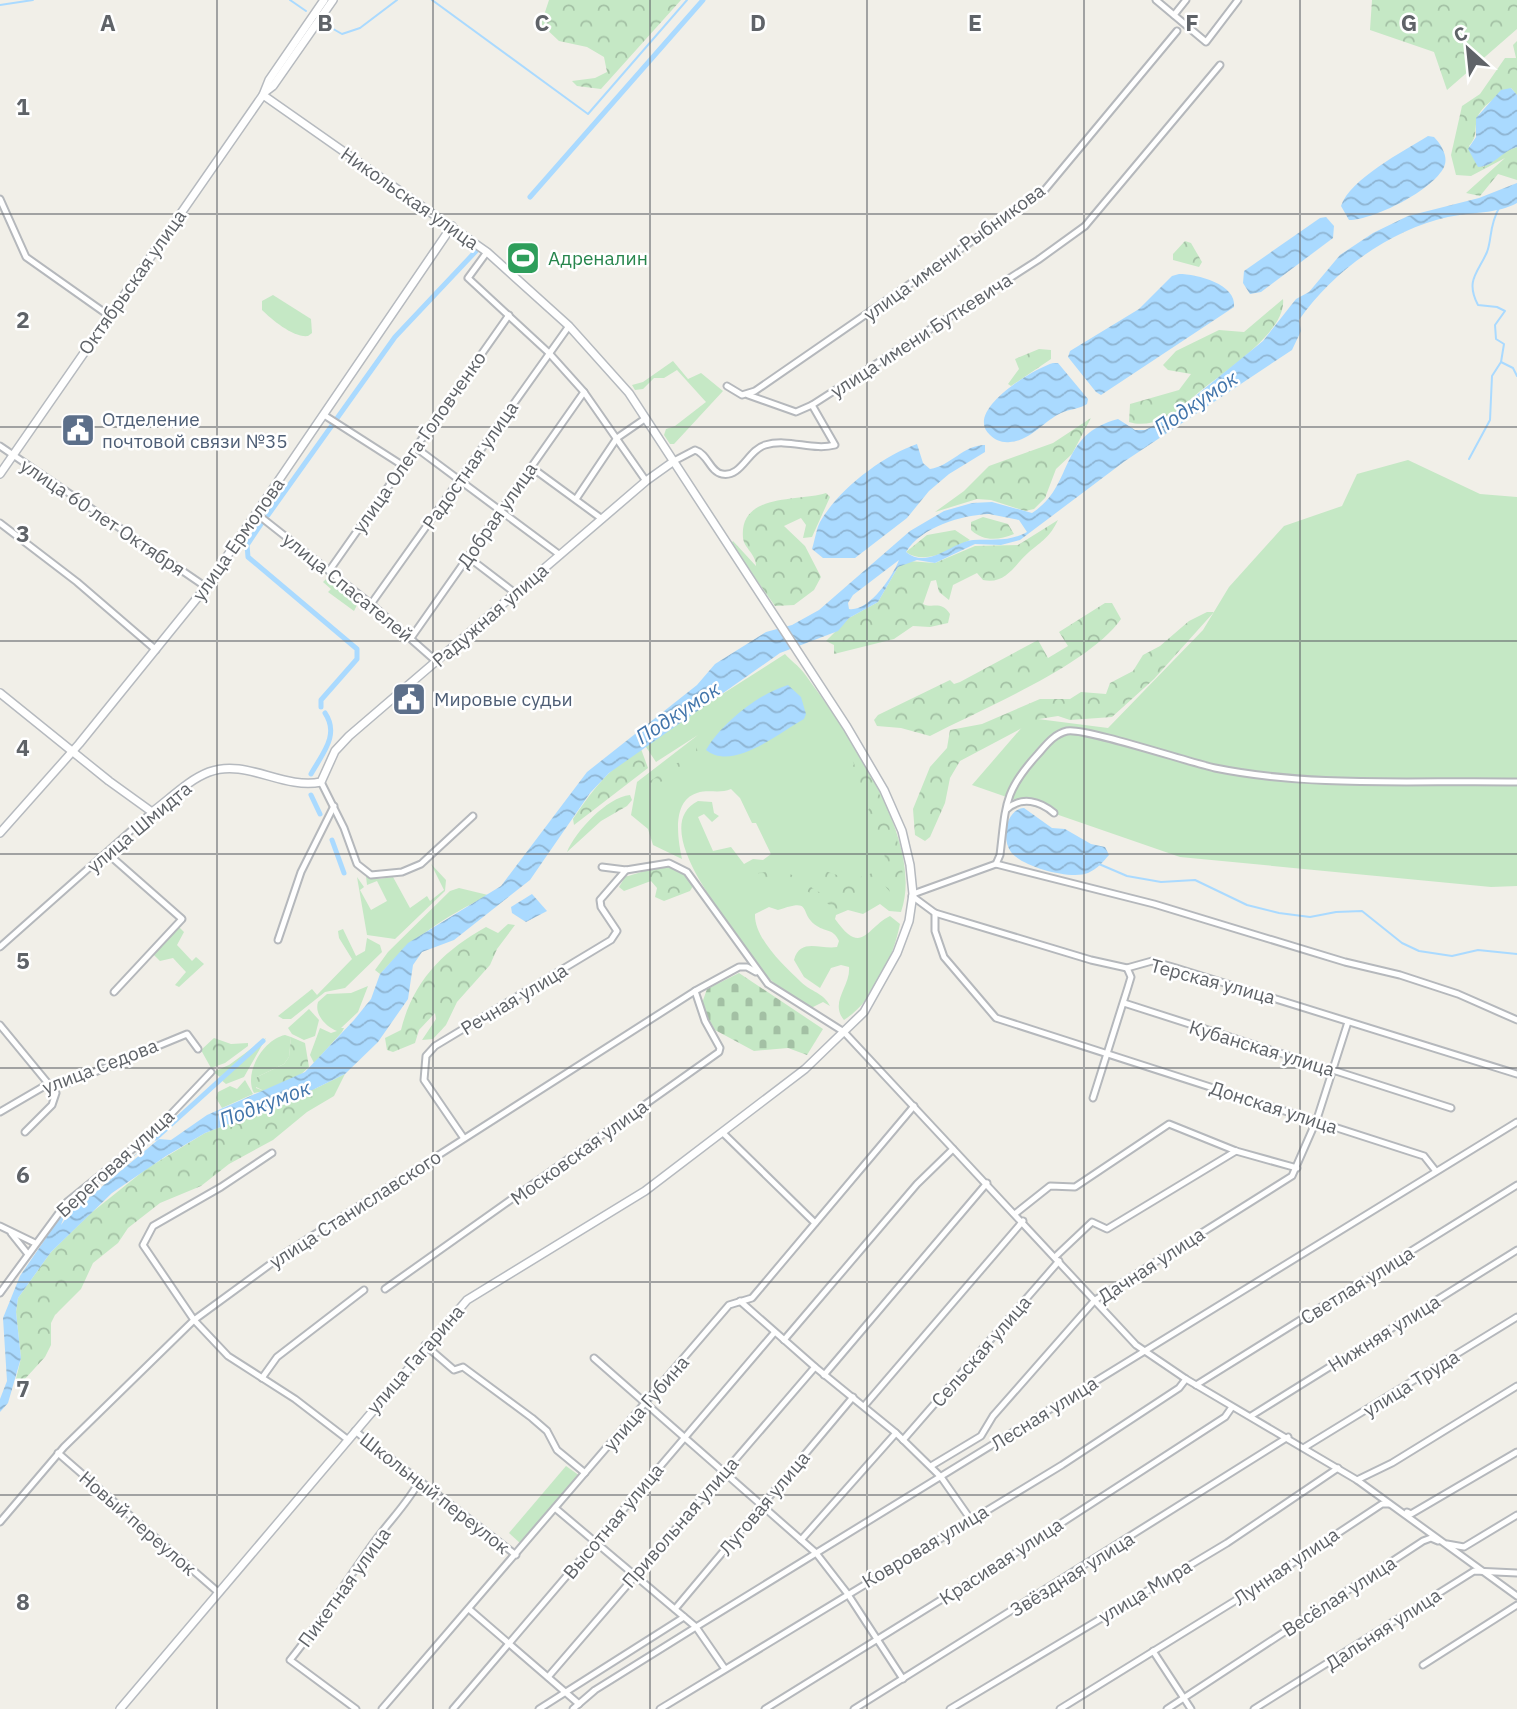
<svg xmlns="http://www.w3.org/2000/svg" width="1517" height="1709" font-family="'IBM Plex Sans',sans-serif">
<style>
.green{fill:#c5e8c5}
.forest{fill:url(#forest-crowns)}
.cemetery{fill:url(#cemetery-stones)}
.water{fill:url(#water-waves);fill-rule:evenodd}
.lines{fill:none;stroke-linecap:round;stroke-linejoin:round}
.stream{stroke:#aadaff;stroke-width:2}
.canal{stroke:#aadaff;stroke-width:5}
.street-casing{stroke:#b5b8bc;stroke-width:9}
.secondary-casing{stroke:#b6babf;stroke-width:10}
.street{stroke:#fff;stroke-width:5}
.secondary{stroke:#fff;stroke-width:7}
.grid{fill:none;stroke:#5f6368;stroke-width:2;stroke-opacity:0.55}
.labels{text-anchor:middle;stroke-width:5;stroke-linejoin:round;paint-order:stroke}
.street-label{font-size:19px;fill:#5f6368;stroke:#fff}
.leisure-label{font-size:19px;fill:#27864d;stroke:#fff;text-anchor:start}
.service-label{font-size:19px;fill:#4e5e75;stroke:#fff;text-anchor:start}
.water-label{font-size:21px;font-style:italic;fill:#4174aa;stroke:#fff}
.grid-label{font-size:23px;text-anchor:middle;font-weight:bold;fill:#5f6368;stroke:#fff;stroke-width:5;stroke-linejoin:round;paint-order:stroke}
</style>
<defs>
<pattern id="forest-crowns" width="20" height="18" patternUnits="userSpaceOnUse" patternTransform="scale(1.75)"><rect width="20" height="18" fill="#c5e8c5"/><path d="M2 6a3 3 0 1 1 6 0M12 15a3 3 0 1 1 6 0" fill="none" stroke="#a3c0a4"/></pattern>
<pattern id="cemetery-stones" width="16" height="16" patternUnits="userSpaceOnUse" patternTransform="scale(1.75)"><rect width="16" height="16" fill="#c5e8c5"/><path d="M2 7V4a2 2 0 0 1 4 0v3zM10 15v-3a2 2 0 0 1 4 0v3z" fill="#a3c0a4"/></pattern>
<pattern id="water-waves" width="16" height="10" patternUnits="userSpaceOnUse" patternTransform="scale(1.75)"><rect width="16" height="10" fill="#aadaff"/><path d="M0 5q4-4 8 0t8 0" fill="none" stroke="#8eb4d2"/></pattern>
</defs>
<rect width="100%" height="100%" fill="#f1efe8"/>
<g class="green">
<path d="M273,295L311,319L312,333L308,336C294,338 272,320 262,310V301Z"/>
<polygon points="673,361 688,379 701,373 723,391 674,444 670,444 664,435 666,429 675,426 706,402 677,370 664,378 654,378 643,389 635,390 632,385 643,382"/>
<polygon points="1408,460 1480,494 1517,497 1517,886 1491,887 1180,857 972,785 1030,718 1108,728 1203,630 1229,587 1284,526 1342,506 1357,474"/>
<polygon points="330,575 360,599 354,611 328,592 331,589 323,582"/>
<path d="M785,654C791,661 798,665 804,673C844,727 926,841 901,912L889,911L880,904L863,914L848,910L836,915L835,919C862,957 866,928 890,916L900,924C893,958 874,1001 844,1020C829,1002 851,986 849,967L841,965L831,968L820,988L804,977L794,960C800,937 821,950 837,947L839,941C834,929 826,932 817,926C797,913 815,897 778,910L769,907L755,914C754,938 784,966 801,982C811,992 823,992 830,1006L823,1002L811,1008C794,997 777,987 763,973C748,957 737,937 725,919C709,895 654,823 698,801L712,802L714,813L719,816L712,822L704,814L698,817L713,851L731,847L744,864L753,859L763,860L771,854L756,823H752L740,798L731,789C720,794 708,789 697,793C671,801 678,840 682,859L653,845L648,829L631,815L637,782L698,735L656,762L644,744Z"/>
<polygon points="431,864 446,880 445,891 395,939 367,935 357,877 364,887 360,890 371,910 387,901 377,881 367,885 366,876 379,879 393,877 410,908 427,896 430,901 444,890"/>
<path d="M459,888L488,895C443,919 415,935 380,974L375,970L388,952L450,891Z"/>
<polygon points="179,927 184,932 177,945 192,961 196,957 204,964 179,987 175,985 186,972 173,958 160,961 153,954"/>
<polygon points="343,929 356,956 365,951 367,938 380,945 382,952 345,988 325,992 291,1019 283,1019 278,1016 312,989 317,995 352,959 339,938 338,931"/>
<path d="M368,986L358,1012L341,1028H344L342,1032L314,1063L310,1055L320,1028L331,1033L337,1031C326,1027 314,1014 318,1002L327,994L351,993Z"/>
<polygon points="309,1009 319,1020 315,1036 304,1040 292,1034 288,1028"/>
<path d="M285,1035L291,1037L289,1057L284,1064L257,1077L256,1088L264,1091L254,1093C243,1073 264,1039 285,1035Z"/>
<polygon points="266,1038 244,1077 226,1084 220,1079 237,1063 220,1077 213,1072 229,1065"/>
<polygon points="245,1080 253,1094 222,1108 216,1098 218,1092 230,1086 237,1089"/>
<polygon points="566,1466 580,1476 520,1543 509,1533"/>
</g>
<g class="forest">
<polygon points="549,0 681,0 601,89 577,86 572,81 595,78 607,72 604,57 587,47 559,41 541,24"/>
<polygon points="1372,0 1517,0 1517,29 1447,90 1434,52 1370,30"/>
<path d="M1517,41V95L1511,88C1500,95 1480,106 1477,119C1474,131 1478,136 1469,146L1483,167L1506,151L1517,147V180L1498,174L1480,196L1466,193L1505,158L1471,176L1456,175L1451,155L1462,106L1480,94L1505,58H1516L1513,45Z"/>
<polygon points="1185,241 1191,243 1202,262 1199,267 1173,260 1173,254"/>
<path d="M1283,299C1287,332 1222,373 1199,392C1189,400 1177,413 1165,418C1153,423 1141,426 1129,422L1130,404L1179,390L1191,374L1168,370L1163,365L1176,351L1219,330L1244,332Z"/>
<polygon points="1039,349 1051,350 1051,359 1011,386 1008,384 1019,369 1015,359"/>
<polygon points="1091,418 1072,454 1056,469 1045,498 1034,509 1025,511 991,500 977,499 935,512 964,491 989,466 1053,443"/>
<path d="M826,493L830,497L812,537L803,538L806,525L801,518L784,526L805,546L821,577L814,590L794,605L775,606L731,544L733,541L756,566C756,554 744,548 743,538C739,492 799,502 826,493Z"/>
<path d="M983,517L1008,524L1014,534C999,540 984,542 971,530V522Z"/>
<path d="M1058,520C1050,537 1042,541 1029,552C1015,564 1006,585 983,580L977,573L953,585L949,600L939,592L936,580L931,581L923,604C933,609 941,600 950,614L948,623L930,627L913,626L894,639L834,654V645L826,641L849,618L878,602L898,567L908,561L935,563L975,546L1018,545Z"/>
<path d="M955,530L970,540C952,549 925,566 906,552L927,535Z"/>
<path d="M1105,603H1112L1121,619C1089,665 982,709 930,736L901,728L877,726L874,720L878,715L950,680L954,684L960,682L1038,640L1048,658L1068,646L1059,632Z"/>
<polygon points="1207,612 1214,612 1154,679 1112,717 1070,720 1058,716 1039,719 960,761 950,778 945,803 930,837 925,841 915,835 913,809 930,767 947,748 950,730 982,724 1040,699 1070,699 1081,692 1106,694 1110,683 1133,671 1143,655 1160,646 1189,621"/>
<path d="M841,736L850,742C876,786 901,827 903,879L892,894L884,885C868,886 861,897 851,908L838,910L800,887L762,878L758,873L784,870L833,901H840L842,895L823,881L810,878L812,871H825L852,880L887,868L880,833L865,813L869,809C867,793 866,786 850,781L848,776L854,764Z"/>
<path d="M698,743L706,754C704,766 654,787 645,785L674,764L694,758Z"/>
<path d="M641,749L648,768L574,825L573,819C592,790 611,766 641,749Z"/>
<path d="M630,795L632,800L627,806L601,821L567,852C575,832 607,797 630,795Z"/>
<path d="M661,866C674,867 690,871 693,886L690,891L664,901L655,897L657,888L651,881L624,891L619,887L625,877Z"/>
<path d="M508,924L515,925L497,949L490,965L457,1002L446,1025L433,1039L422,1040L436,1019L435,1013L419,1030L415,1043L393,1052L387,1050L385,1038L401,1030C413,981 443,951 486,927L498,933Z"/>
<polygon points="291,1037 305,1043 309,1067 297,1078 264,1091 254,1086 257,1077 284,1064 289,1057"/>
<polygon points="214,1038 231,1044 248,1043 248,1046 225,1063 211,1068 201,1050"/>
<polygon points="345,1074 334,1096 307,1112 273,1140 229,1164 201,1186 160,1203 128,1228 118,1243 93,1263 81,1289 55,1315 51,1323 51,1345 45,1357 23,1381 15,1383 21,1358 16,1312 18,1298 51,1252 91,1213 146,1169 205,1133 290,1101"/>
</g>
<polygon class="cemetery" points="739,973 823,1029 807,1055 788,1048 754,1051 715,1030 701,1006 707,989"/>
<g class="water">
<path d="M1511,88L1517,95V147C1502,151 1493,167 1478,167L1468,149L1476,137V118L1501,90Z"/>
<path d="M1428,136L1434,137C1441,144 1449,157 1444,167C1433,190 1374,220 1349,220L1341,206C1350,179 1404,151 1428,136Z"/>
<path d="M1517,183V203C1497,214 1471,212 1448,217C1390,230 1333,271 1299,320L1301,331L1292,350L1125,461L1020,540L1001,545L975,544L935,563L917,560L898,567L878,602L849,618L838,631L780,653L609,773L590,793L530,880L454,940L422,952L413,965L408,999L378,1042L345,1074L290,1101L205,1133L166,1156L112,1193L51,1252L18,1298L16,1312L21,1358L8,1403L0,1412V1399L7,1381L3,1318L20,1276L67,1207L162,1134L67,1209L61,1225L69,1214L159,1139L171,1140L207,1115L305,1072L354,1020L371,999L380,974L408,943L501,886L587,772L697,685L715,664L766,632L792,625L819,610L910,531L944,511L972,503L992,502L1032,513C1075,486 1057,435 1118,419L1135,430H1145L1167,419L1263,341L1296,299L1309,292L1340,255L1373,233L1408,216L1479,198ZM989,514L1019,520L1027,532C1009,542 993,539 973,540C952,542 928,570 906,552C921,527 962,515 989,514ZM899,560C893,576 869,612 849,609L848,603L853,595Z"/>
<polygon points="1326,217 1334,226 1333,238 1261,292 1250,294 1243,283 1244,271 1320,218"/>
<path d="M1179,274C1197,274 1237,284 1234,307L1101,395L1096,392L1068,357L1070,351L1139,309L1172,276Z"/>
<path d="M1053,363H1058L1088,399L1087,404C1079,409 1070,409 1061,413C1044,421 1030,441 1010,442C1002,443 995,440 990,435C963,411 1033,369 1053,363Z"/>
<path d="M917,444L923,463L930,469C951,466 963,445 985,445V452L949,474L929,491L907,518L855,558H823L812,549C815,540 816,530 820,522C838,490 882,456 917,444Z"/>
<path d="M788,685L801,697L806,714L804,719C780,732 733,772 706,750C722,723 758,694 788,685Z"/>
<path d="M1024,808L1052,828L1065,829L1091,844L1105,847L1109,855C1103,862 1097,869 1088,873C1071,880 1022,867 1011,852C1001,839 1006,809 1024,808Z"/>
<polygon points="532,894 547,911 526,922 512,913 511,907"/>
</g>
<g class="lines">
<g class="stream">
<polyline points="290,0 306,11"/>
<polyline points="432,0 588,114 687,0"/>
<polyline points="0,5 33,0"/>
<polyline points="328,26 342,34 360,28 397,0"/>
<polyline points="1501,362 1513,368 1517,376"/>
<path d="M1469,459L1490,420L1492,376L1501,362L1504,344L1496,339L1495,325L1505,311L1497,307L1478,305C1465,280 1478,273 1487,252C1492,239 1489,226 1499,208"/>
<polyline points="1099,864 1127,876 1161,882 1195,880 1247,905 1279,913 1310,917 1336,912 1362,911 1402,943 1419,951 1452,956 1478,950 1517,954"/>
</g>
<g class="canal">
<polyline points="530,197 703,0"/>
<polyline points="268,515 395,337 477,250"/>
<polyline points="263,521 247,545 248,557 357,649 357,659 321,700 321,707"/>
<path d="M311,774C322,754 340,735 325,713"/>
<polyline points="311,795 320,814"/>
<polyline points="332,840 344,873"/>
<polyline points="156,1138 263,1041"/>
</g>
<g class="street-casing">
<g id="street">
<polyline points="1156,0 1206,42 1238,0"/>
<polyline points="1174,15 1186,0"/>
<polyline points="0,199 26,257 108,315"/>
<polyline points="487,252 468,278 549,353 584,392 646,481"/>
<polyline points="727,386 742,395 755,391 1043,192 1177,31"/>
<polyline points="748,395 796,412 812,405 1038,260 1085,226 1220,65"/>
<polyline points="324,415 402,465"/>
<polyline points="0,446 206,587"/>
<polyline points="415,447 560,555"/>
<path d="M674,461L695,450C708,454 710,472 722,474C741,478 748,450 765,445C789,438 812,451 835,445L812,405"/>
<polyline points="531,467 602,519"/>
<polyline points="576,499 617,438 646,418"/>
<polyline points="257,514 371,604 437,662"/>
<polyline points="0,523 77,582 156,650"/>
<polyline points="468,557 515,593"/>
<polyline points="329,571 509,315"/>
<polyline points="371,604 569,326"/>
<polyline points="411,638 584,392"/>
<polyline points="321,782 344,828 357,864 371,875 402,872 421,864 473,816"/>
<path d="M1007,809C1022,796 1040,801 1054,813"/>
<polyline points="107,853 182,919 114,992"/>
<path d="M996,864L1000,855C1006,806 1003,792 1038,754C1046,745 1054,734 1067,731C1083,727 1188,762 1215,768C1314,788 1417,780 1517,782"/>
<polyline points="602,867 626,870 669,863 687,872 768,984 844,1032 1136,1345 1186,1379 1357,1480 1517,1596"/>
<polyline points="913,894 996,864 1154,904 1345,962 1400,975 1458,994 1517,1020"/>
<polyline points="912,896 935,913 1091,960 1127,968 1152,961 1176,968 1517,1074"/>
<polyline points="935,913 935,931 944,957 996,1018 1424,1156 1435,1170"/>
<polyline points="278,940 301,872 334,806"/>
<polyline points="0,947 152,812"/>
<polyline points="1124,1003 1451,1108"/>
<polyline points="0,1025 56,1093 52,1105 25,1132"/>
<polyline points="1093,1098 1128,987 1131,977 1127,968"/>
<polyline points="0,1112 48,1084 68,1083 187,1034 198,1049"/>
<polyline points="723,1133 815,1223"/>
<polyline points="463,1137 424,1080 426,1056 435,1046 611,940 617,931 601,907 600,900 626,870"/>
<polyline points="272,1153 221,1187 153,1226 143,1245 194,1320 228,1356 295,1399 347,1439"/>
<polyline points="1016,1213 1050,1186 1075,1187 1169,1124 1236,1151 1297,1168"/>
<polyline points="0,1226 35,1243"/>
<polyline points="11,1233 27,1253"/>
<polyline points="1055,1257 1092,1222 1107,1229 1236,1151"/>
<polyline points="385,1289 719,1052 720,1048 705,1021 695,991"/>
<polyline points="0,1293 67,1202 155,1131 211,1072"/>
<polyline points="740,1301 815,1367 896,1433 941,1477 971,1520"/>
<polyline points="784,1340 917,1184 953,1149"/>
<polyline points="425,1345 454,1370 463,1367 532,1418 547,1431 557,1450 585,1473"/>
<polyline points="594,1358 816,1553 847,1593 903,1679"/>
<polyline points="824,1375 987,1183"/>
<polyline points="262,1378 277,1357 364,1290"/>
<polyline points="1196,1385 1517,1185"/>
<polyline points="865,1405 1023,1221"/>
<polyline points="1251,1416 1517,1250"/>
<polyline points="355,1431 516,1555"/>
<polyline points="903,1440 1059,1261"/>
<polyline points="1305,1447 1517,1317"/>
<polyline points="58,1453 218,1592"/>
<polyline points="931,1466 981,1436 993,1416 1095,1300 1292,1176 1317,1119 1348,1022"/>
<polyline points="1357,1480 1392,1463 1517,1386"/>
<polyline points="555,1508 696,1627 725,1669"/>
<polyline points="1407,1512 1411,1514 1517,1452"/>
<polyline points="0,1522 64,1447 194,1320 287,1252 695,991 739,967 747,967 756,972"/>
<polyline points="801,1540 896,1433"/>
<polyline points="1447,1544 1464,1547 1517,1515"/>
<polyline points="469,1609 579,1704"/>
<polyline points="675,1609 853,1397"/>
<polyline points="1153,1651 1191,1709"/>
<polyline points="1423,1665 1517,1605"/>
<polyline points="548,1677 815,1367"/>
<path d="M356,1709L290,1660C321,1622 346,1581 375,1541C390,1520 408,1503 420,1480"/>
<polyline points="382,1709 729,1305 752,1298 914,1106"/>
<polyline points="453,1709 774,1333"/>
<polyline points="539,1709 684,1617"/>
<polyline points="573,1709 595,1690 696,1627 1517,1122"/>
<polyline points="660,1709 1062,1465 1179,1388 1186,1379"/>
<polyline points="765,1709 989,1570 1225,1417 1232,1407"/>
<polyline points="854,1709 1288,1437"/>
<polyline points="950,1709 1227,1543 1338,1468"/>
<polyline points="1060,1709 1246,1594 1382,1504 1389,1504"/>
<polyline points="1167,1709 1423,1541 1431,1538 1438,1541"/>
<polyline points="1254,1709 1474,1571 1517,1573"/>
</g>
</g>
<g class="secondary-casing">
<g id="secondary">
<polyline points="265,92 273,86 333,0"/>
<polyline points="0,474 263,95 269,80 324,0"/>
<path d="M0,693L109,781L152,812C170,799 188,780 209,772C246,758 283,790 321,782L335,751L349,736L646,481L674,461"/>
<polyline points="0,833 79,744 206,587 452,226"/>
<polyline points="120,1709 467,1300 645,1191 805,1069 864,1012 897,953 909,921 913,894 910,865 902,831 884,790 847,727 629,393 569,326 487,252 263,95"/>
</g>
</g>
<use href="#street" class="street"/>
<use href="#secondary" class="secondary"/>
</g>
<path class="grid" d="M217,0V1709M433,0V1709M650,0V1709M867,0V1709M1084,0V1709M1300,0V1709M0,214H1517M0,427H1517M0,641H1517M0,854H1517M0,1068H1517M0,1282H1517M0,1495H1517"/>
<defs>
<g id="stadium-square" transform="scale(1.75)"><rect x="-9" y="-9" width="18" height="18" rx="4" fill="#2e9e5b" stroke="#fff"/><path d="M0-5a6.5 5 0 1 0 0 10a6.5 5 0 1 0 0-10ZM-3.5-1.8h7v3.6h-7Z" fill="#fff"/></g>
<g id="civic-square" transform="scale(1.75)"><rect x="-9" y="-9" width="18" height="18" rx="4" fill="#5c6f8a" stroke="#fff"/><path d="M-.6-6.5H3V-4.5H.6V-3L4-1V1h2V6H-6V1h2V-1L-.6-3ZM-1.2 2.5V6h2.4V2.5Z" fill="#fff"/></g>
</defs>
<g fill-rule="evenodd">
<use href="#stadium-square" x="523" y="258"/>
<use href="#civic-square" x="78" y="430"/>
<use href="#civic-square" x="409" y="699"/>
</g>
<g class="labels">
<g class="street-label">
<text transform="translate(410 198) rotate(35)" y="7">Никольская улица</text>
<text transform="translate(954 252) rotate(-36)" y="7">улица имени Рыбникова</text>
<text transform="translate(132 282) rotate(-55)" y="7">Октябрьская улица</text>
<text transform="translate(921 335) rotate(-33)" y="7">улица имени Буткевича</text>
<text transform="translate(419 442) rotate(-55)" y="7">улица Олега Головченко</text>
<text transform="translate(470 465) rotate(-55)" y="7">Радостная улица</text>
<text transform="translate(497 515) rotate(-55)" y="7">Добрая улица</text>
<text transform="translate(103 517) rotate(34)" y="7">улица 60 лет Октября</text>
<text transform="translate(238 539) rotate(-55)" y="7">улица Ермолова</text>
<text transform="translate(348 587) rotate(39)" y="7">улица Спасателей</text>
<text transform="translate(490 615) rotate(-41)" y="7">Радужная улица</text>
<text transform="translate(139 827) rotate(-40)" y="7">улица Шмидта</text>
<text transform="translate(1213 981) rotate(15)" y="7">Терская улица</text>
<text transform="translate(514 999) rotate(-31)" y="7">Речная улица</text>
<text transform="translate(1262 1048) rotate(17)" y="7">Кубанская улица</text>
<text transform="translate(100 1066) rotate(-21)" y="7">улица Седова</text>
<text transform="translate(1274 1107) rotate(18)" y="7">Донская улица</text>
<text transform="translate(579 1152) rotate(-36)" y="7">Московская улица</text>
<text transform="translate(115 1163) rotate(-42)" y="7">Береговая улица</text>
<text transform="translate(355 1209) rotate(-33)" y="7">улица Станиславского</text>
<text transform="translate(1151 1265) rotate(-33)" y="7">Дачная улица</text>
<text transform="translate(1357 1285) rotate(-32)" y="7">Светлая улица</text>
<text transform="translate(1384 1333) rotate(-32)" y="7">Нижняя улица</text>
<text transform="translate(981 1351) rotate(-49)" y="7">Сельская улица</text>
<text transform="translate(415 1359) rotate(-49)" y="7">улица Гагарина</text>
<text transform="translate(1411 1383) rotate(-32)" y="7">улица Труда</text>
<text transform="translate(646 1403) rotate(-49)" y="7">улица Губина</text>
<text transform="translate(1044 1413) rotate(-32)" y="7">Лесная улица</text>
<text transform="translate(435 1493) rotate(38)" y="7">Школьный переулок</text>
<text transform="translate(764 1503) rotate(-50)" y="7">Луговая улица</text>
<text transform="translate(613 1521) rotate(-50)" y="7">Высотная улица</text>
<text transform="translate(680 1522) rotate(-49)" y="7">Привольная улица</text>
<text transform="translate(138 1523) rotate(41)" y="7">Новый переулок</text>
<text transform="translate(925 1546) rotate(-31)" y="7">Ковровая улица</text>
<text transform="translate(1001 1561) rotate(-33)" y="7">Красивая улица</text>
<text transform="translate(1286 1566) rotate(-34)" y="7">Лунная улица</text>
<text transform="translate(1072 1574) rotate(-32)" y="7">Звёздная улица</text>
<text transform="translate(344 1587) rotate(-54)" y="7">Пикетная улица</text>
<text transform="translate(1145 1591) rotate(-31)" y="7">улица Мира</text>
<text transform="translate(1339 1596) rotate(-33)" y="7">Весёлая улица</text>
<text transform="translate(1383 1629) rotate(-33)" y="7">Дальняя улица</text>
</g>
<g class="leisure-label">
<text x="548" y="265">Адреналин</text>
</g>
<g class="service-label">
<text x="102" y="426">Отделение<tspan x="102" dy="22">почтовой связи №35</tspan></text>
<text x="434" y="706">Мировые судьи</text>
</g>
<g class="water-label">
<text transform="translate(1196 403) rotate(-34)" y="7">Подкумок</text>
<text transform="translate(678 713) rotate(-33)" y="7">Подкумок</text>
<text transform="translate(265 1104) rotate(-21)" y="7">Подкумок</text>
</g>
</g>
<g class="grid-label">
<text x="108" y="31">A</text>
<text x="325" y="31">B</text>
<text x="542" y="31">C</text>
<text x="758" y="31">D</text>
<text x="975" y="31">E</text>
<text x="1192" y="31">F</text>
<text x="1409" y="31">G</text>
<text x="23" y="115">1</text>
<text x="23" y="328">2</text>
<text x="23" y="542">3</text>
<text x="23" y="756">4</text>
<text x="23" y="969">5</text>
<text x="23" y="1183">6</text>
<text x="23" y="1397">7</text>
<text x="23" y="1610">8</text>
</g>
<g transform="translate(1468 49) rotate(333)" stroke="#ffffff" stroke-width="5" paint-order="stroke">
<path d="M0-5L12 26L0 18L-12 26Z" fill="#5f6368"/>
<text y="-10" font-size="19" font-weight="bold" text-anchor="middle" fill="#5f6368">С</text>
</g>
</svg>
